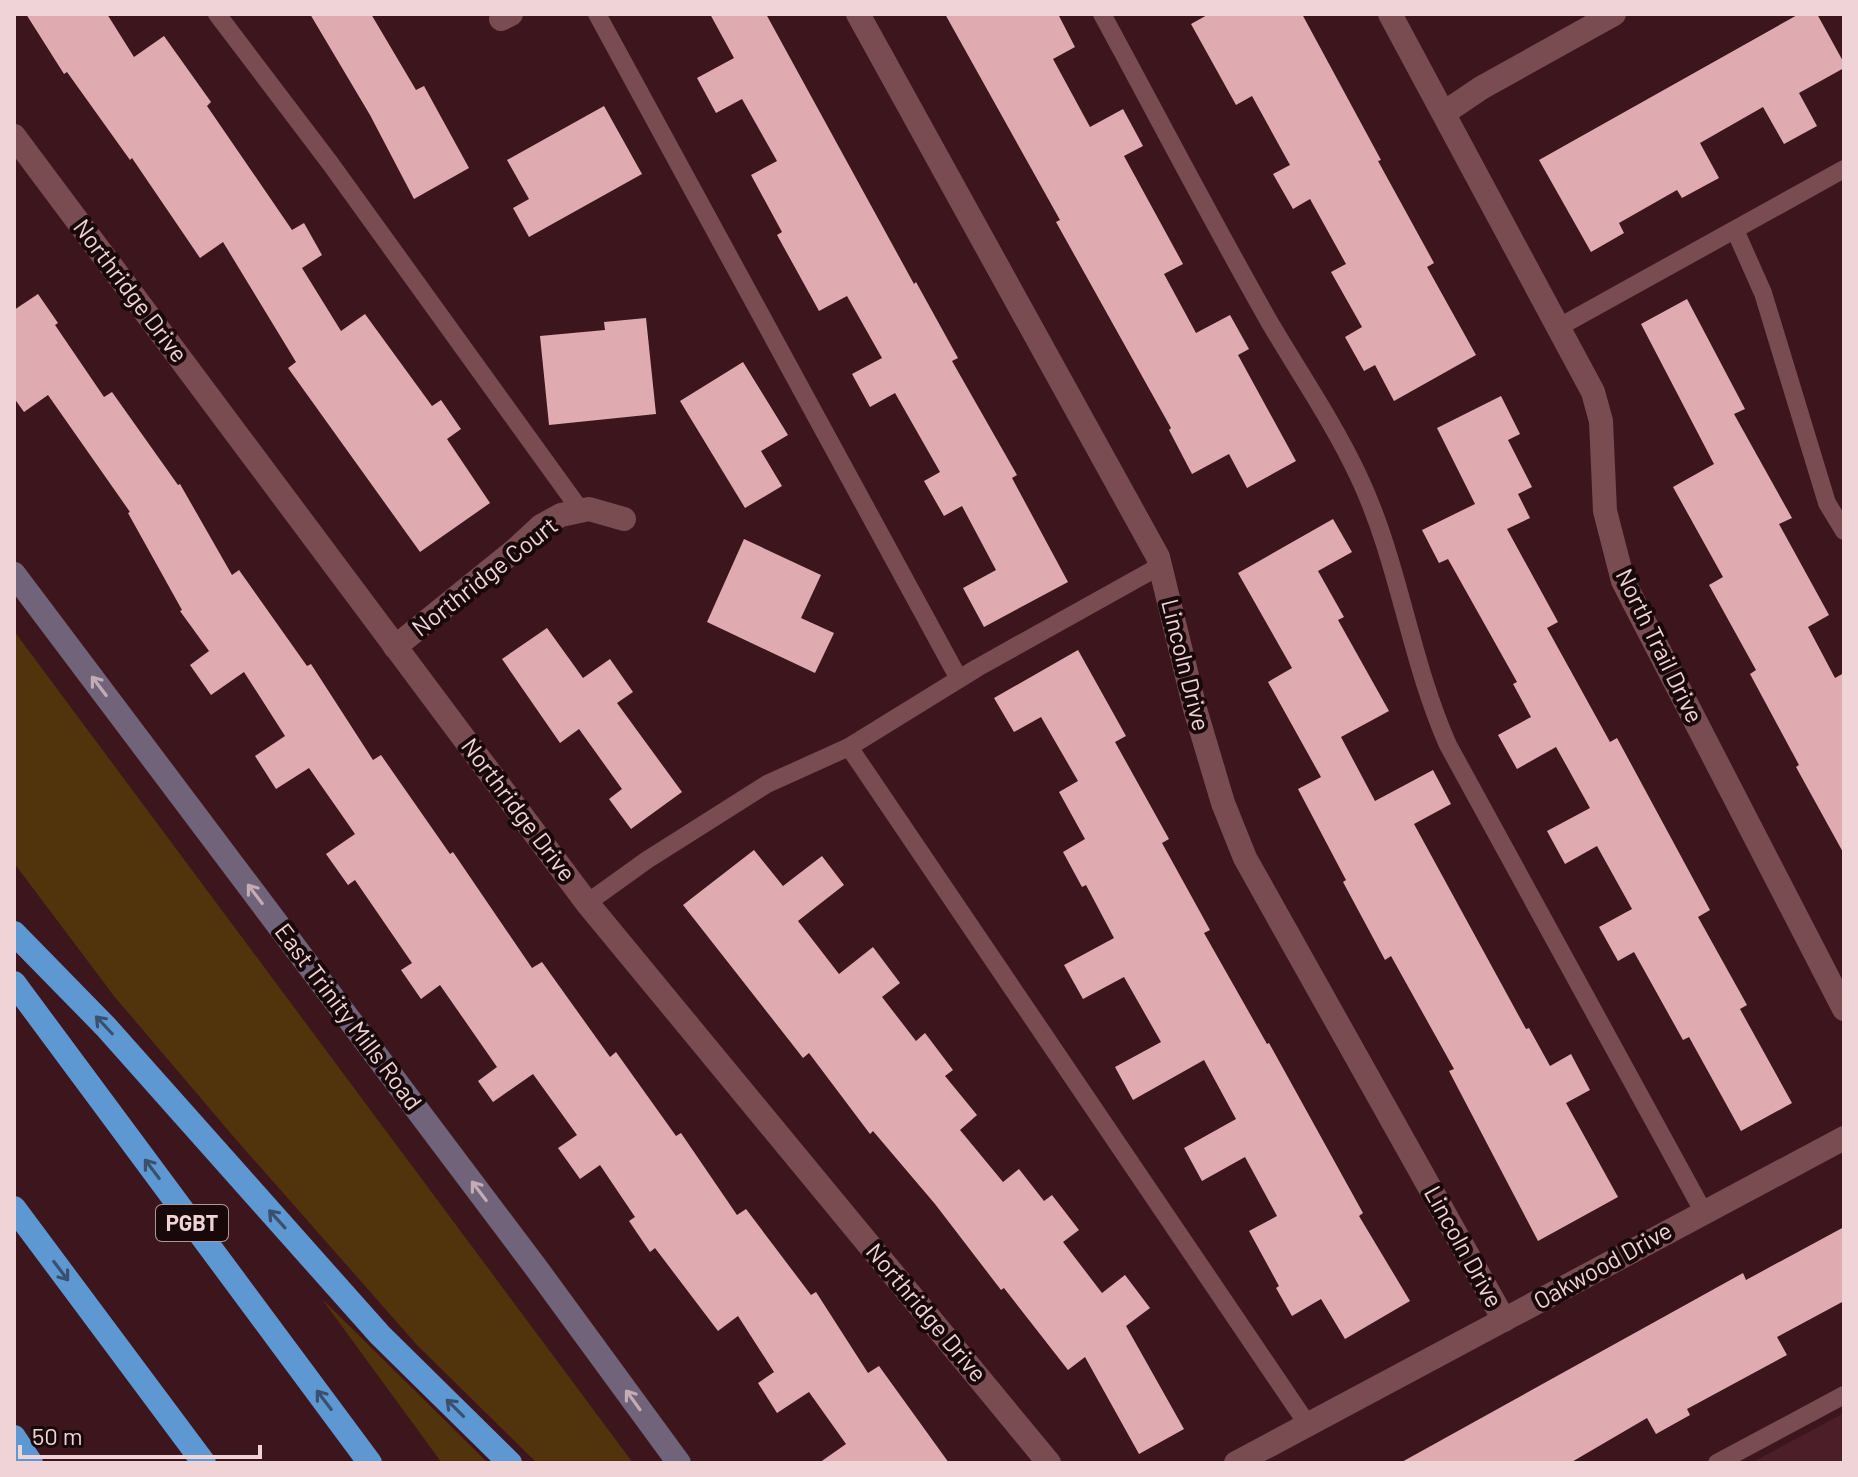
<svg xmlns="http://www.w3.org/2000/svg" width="1858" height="1477" font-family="Barlow,sans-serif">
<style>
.built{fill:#4c1e27}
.green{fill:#51340b}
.building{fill:#dfabb1}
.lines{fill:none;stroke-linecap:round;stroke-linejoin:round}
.service{stroke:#794c52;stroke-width:18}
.minor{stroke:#794c52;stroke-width:24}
.secondary{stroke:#716379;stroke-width:24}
.motorway{stroke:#5d98d3;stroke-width:24}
.oneway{stroke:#c3acb5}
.oneway2{stroke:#3b506e}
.labels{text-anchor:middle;stroke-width:8;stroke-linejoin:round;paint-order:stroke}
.shield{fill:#19080a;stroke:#af9699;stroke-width:2}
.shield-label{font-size:22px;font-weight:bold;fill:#efd3d6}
.street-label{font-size:24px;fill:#efd3d6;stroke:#19080a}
</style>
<rect width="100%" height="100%" fill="#3d161d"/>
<polygon class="built" points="1844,1413 1844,1463 1751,1463"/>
<g class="green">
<polygon points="14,631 633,1463 537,1463 417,1345 233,1136 114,996 14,863"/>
<polygon points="322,1299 488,1463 442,1463"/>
</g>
<g class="building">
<polygon points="26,14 107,14 134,57 164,36 211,102 207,106 292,230 304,223 322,255 302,268 341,331 365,314 432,406 441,400 461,429 447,439 490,503 420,552 288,368 296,362 223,242 200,258 132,158 130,160 67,72 64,74"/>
<polygon points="310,14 371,14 416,90 424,86 469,168 414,199 370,115"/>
<polygon points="710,14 766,14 914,284 916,282 958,358 952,361 1017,475 1012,478 1068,582 984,627 963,588 996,570 962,506 944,516 924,481 940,472 895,393 870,407 852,374 882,358 847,296 819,311 777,235 782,232 751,175 777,161 742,99 716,113 697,78 734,58"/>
<polygon points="945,14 1058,14 1075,47 1053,59 1090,127 1123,109 1143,146 1124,156 1183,264 1164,274 1196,333 1230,315 1249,349 1238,355 1296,461 1247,488 1229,454 1192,474 1169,430 1171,428 1056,222 1060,220"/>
<polygon points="1209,14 1302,14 1381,160 1378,161 1434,263 1427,267 1476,355 1394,401 1375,365 1364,371 1345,337 1362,327 1331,272 1346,264 1310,199 1293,209 1273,174 1290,165 1252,96 1236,105 1191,24"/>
<polygon points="1799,14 1817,14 1844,63 1844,68 1799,93 1817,126 1784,144 1763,107 1700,143 1719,178 1682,198 1677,190 1619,223 1624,233 1591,252 1539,160"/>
<polygon points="604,106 642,174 529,237 513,208 529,199 507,160"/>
<polygon points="38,294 58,323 55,325 104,397 112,392 178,485 180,484 232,575 239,570 307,666 311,664 373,760 381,755 450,854 453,852 532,968 542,962 610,1057 616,1052 676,1136 681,1133 737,1215 746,1209 811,1295 816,1292 868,1373 879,1366 949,1463 819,1463 846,1444 809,1392 777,1413 758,1383 774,1372 738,1316 718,1331 655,1248 650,1252 629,1221 635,1217 600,1165 580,1179 558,1148 577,1135 533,1074 493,1102 478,1081 497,1067 440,985 421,999 401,970 412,963 355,880 348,885 326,854 355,834 309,768 276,789 255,756 285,736 244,672 211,695 190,665 209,651 180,611 182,610 128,513 130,512 48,395 24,412 14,398 14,310"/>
<polygon points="1687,299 1745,409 1734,414 1792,518 1779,524 1829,615 1808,627 1835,678 1844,673 1844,854 1796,767 1799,765 1750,674 1756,670 1709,585 1723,577 1673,487 1714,464 1641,324"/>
<polygon points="646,318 656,414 549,425 540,336 605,330 604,322"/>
<polygon points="743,362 788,435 761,451 782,486 745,508 680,401"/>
<polygon points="1501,396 1520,434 1508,440 1532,487 1518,494 1530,518 1507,529 1558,622 1547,628 1610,742 1617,738 1710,910 1698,917 1747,1005 1740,1009 1792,1103 1741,1131 1689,1037 1683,1040 1634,952 1618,961 1599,927 1632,909 1597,846 1565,864 1547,831 1590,808 1556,747 1517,769 1498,735 1531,717 1513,684 1517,682 1448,559 1439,563 1422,530 1475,504 1437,428"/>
<polygon points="1333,519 1352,552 1318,571 1344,617 1338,620 1389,711 1341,737 1375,801 1433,770 1451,804 1414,824 1526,1029 1529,1028 1550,1066 1571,1054 1590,1090 1566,1103 1618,1197 1538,1241 1449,1071 1454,1069 1391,956 1385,960 1343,882 1346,880 1298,789 1321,777 1268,682 1292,668 1238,573"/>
<polygon points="744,539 821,575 801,618 834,633 815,673 707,622"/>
<polygon points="547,628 583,678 610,659 633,692 617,703 682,792 631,829 609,799 622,789 579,729 560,743 502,659"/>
<polygon points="1078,650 1126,736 1115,742 1169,839 1162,843 1210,930 1204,933 1267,1044 1269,1043 1363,1213 1359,1216 1410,1301 1345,1339 1321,1299 1292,1316 1276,1288 1279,1286 1249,1231 1277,1216 1245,1157 1202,1181 1184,1148 1236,1119 1204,1060 1133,1100 1115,1067 1161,1042 1124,977 1083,999 1064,965 1114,938 1086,885 1082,887 1063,852 1085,839 1059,792 1078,781 1041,717 1014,732 994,698"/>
<polygon points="754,850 783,886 822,856 844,885 798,921 839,974 873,947 900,983 882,997 916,1041 925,1033 953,1070 945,1076 977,1115 960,1130 1003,1182 1019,1169 1044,1201 1052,1195 1079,1230 1063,1242 1102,1293 1125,1275 1150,1308 1126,1326 1184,1429 1139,1454 1085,1357 1068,1370 1004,1288 1001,1290 935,1204 873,1131 870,1134 809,1053 803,1058 683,905"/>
<polygon points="1844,1227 1844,1301 1777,1337 1787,1355 1687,1409 1690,1415 1656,1434 1647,1418 1570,1463 1400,1463 1743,1273 1746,1280"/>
</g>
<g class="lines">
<g class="service">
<polyline points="217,14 330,163 581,511"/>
<polyline points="597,14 959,679"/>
<path d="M1102,14C1158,117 1212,221 1270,323C1300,374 1333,422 1358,475C1399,561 1409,657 1448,745L1703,1211"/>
<polyline points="1735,230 1763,293 1827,503 1844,531"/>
<polyline points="1559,327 1844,169"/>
<polyline points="849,747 977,668 1160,566"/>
<polyline points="587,903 647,860 767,784 849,747 1308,1425"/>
<polyline points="1717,1463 1844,1395"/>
</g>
<g class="minor">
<polyline points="858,14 1158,557 1195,709 1223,803 1245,858 1504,1320"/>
<polyline points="1390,14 1593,392 1601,421 1605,511 1623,581 1844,1009"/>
<polyline points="501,19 511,14"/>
<polyline points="1444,113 1481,88 1614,14"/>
<polyline points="14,136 587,903 1049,1463"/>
<polyline points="395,647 515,550 541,526 561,515 589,509 624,519"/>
<polyline points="1236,1463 1844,1138"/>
</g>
<polyline class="secondary" points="14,574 537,1269 679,1463"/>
<g class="motorway">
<polyline points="14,933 106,1027 380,1335 510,1463"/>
<polyline points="14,983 370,1463"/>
<polyline points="14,1208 204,1463"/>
<polyline points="14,1437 31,1463"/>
</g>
</g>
<defs><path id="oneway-shaft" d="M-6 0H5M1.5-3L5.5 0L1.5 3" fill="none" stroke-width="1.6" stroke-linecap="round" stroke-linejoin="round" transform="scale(2)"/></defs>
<g class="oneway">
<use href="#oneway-shaft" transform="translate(99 686) rotate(-127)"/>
<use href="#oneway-shaft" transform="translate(255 894) rotate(-127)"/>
<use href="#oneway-shaft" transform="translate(479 1191) rotate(-127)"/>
<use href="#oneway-shaft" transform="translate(633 1400) rotate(-126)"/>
</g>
<g class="oneway2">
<use href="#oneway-shaft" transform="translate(104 1025) rotate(-133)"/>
<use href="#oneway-shaft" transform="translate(152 1169) rotate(-127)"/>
<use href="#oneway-shaft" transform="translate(277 1219) rotate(-132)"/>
<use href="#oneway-shaft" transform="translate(61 1271) rotate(53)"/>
<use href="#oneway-shaft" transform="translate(324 1400) rotate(-127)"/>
<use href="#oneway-shaft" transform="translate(455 1408) rotate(-135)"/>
</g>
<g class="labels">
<rect class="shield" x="156" y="1205" width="72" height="36" rx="6"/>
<g class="shield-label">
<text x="192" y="1231">PGBT</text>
</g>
<g class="street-label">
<text transform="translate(130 291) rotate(53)" y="8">Northridge Drive</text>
<text transform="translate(485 577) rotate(-38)" y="8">Northridge Court</text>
<text transform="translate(1659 646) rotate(64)" y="8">North Trail Drive</text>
<text transform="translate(1185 665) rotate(76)" y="8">Lincoln Drive</text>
<text transform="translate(518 810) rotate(53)" y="8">Northridge Drive</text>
<text transform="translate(348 1017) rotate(53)" y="8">East Trinity Mills Road</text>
<text transform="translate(1463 1247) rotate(61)" y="8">Lincoln Drive</text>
<text transform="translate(1603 1266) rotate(-29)" y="8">Oakwood Drive</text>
<text transform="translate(926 1313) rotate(50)" y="8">Northridge Drive</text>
</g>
</g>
<rect width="1858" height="1477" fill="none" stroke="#efd3d6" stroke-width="32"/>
<path d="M20 1445v12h240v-12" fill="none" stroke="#efd3d6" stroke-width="4"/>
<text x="32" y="1445" font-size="24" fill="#efd3d6" stroke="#19080a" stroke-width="6" paint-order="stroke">50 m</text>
</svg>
